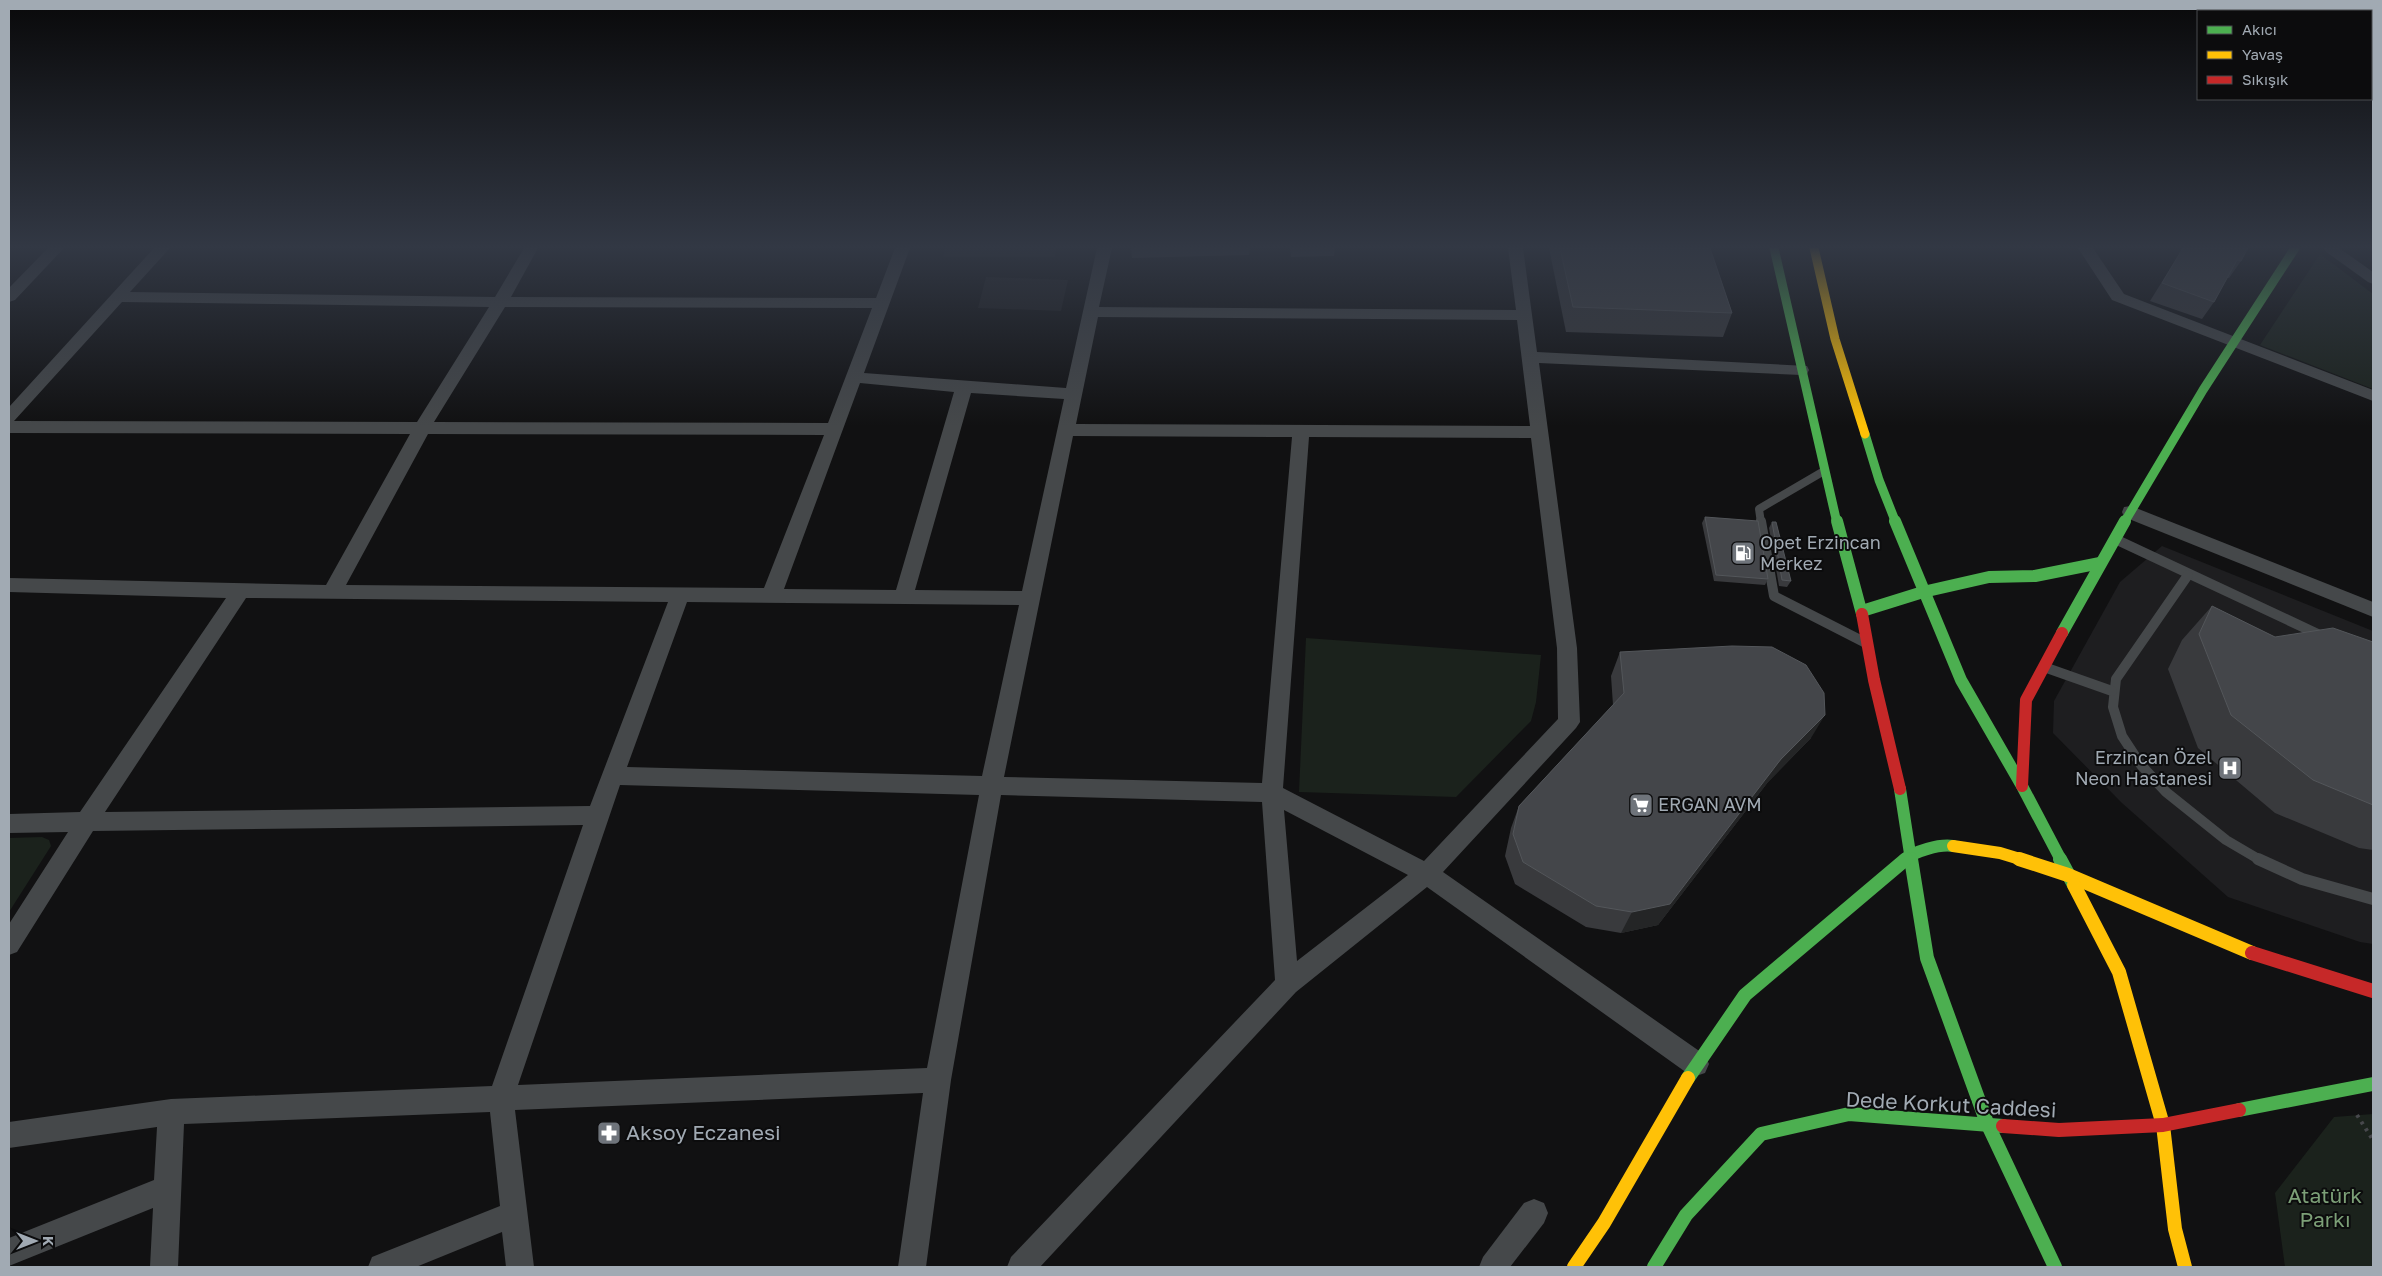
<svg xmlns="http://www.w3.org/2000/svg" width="2382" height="1276" font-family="'Golos Text',sans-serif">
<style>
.built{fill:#1e1e20}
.green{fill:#1b221c}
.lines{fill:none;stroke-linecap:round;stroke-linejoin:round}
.path{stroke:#47484c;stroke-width:4;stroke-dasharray:3 5;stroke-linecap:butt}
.lane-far2{stroke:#45484a;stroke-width:8}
.lane-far1{stroke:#45484a;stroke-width:10}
.lane{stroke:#45484a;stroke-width:12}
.street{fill:#45484a;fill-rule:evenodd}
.fast-far2{stroke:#4caf50;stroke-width:9}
.fast-far1{stroke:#4caf50;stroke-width:12}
.fast{stroke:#4caf50;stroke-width:14}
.slow-far2{stroke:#ffc107;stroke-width:9}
.slow-far1{stroke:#ffc107;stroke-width:12}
.slow{stroke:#ffc107;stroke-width:14}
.jam-far1{stroke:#c62828;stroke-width:12}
.jam{stroke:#c62828;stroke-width:14}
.wall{fill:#393a3d}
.shaded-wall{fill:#242526}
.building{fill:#44464a;stroke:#53565a}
.labels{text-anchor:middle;stroke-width:4;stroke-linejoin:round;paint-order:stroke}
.poi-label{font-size:18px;fill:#a1aab3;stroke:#0c0c0d;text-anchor:start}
.near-street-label{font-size:21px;fill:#a1aab3;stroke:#0c0c0d}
.near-poi-label{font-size:21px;fill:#a1aab3;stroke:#0c0c0d;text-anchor:start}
.near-park-label{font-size:21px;fill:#7c9f77;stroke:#0c0c0d}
</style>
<rect width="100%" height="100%" fill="#111112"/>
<g class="built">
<polygon points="945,248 1056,248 1055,257 943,257"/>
<polygon points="986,277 1068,280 1061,311 978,308"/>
<polygon points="2162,546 2373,631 2373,944 2360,942 2228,897 2122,803 2053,733 2054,701 2120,582"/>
</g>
<g class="green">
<polygon points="2320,254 2373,294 2373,389 2260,345"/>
<polygon points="1306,638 1541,655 1536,702 1531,721 1456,797 1299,792"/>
<polygon points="42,837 49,840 51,846 9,912 9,838"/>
<polygon points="2373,1114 2373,1267 2285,1267 2275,1193 2334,1117"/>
</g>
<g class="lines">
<polyline class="path" points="2357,1115 2373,1140"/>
<polyline class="lane-far2" points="1761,523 1759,509 1824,471"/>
<g class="lane-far1">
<polyline points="1761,521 1774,596 1864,642"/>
<polyline points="2115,539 2322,636"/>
<polyline points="2188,575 2116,679 2113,707 2122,736 2141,765 2166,792 2226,840 2260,860"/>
<polyline points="2044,667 2112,691"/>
</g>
<polyline class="lane" points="2258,859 2302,879 2373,899"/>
<g class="street">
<polygon points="48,248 64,248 15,300 9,302 9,288"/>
<path d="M154,248H170L130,292L495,297L524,248H538L511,297L876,298L895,248H910L864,373L1066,388L1097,248H1112L1099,307L1516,310L1508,248H1523L1537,352L1807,366L1809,370L1807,374L1801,375L1539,363L1577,648L1580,722L1576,728L1443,872L1705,1055L1709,1064L1705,1073L1696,1076L1687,1073L1427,887L1296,992L1040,1267H1007L1011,1257L1275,980L1262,802L1001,795L951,1080L926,1267H898L923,1093L515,1110L534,1267H506L502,1232L416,1267H368L372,1257L500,1206L490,1112L184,1124L178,1267H150L153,1208L9,1266V1238L154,1180L157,1127L9,1148V1122L171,1099L492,1086L583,825L93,831L17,952L9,955V924L68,832L9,833V814L80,812L226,598L9,592V578L326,585L410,434L9,433V407ZM122,302L489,307L417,422L14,421ZM505,307L872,308L828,423L434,422ZM1098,317L1517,320L1530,426L1076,424ZM860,383L954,392L896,590L784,589ZM971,393L1064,399L1022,591L915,590ZM428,434L824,435L764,588L346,585ZM1073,436L1292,437L1262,783L1004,777ZM1309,437L1531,438L1557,648L1558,719L1424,861L1283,788ZM246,598L668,602L590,806L105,812ZM687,602L1019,605L982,776L627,767ZM620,785L979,795L927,1068L518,1085ZM1284,810L1408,875L1297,961Z"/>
<polygon points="2078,248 2093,248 2124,294 2373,390 2373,401 2112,300"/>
<polygon points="2323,248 2339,248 2373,272 2373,284 2368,282 2325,251"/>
<polygon points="2131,506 2373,602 2373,617 2124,517 2122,512 2124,507"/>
<polygon points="1534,1199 1544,1203 1548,1213 1544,1223 1510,1267 1479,1267 1483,1257 1524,1203"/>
</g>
<g class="fast-far2">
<polyline points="1774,248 1837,523"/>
<polyline points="1865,434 1879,480 1896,523"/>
<polyline points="2124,523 2203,390 2295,248"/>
</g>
<g class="fast-far1">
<polyline points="1837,521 1862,614"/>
<polyline points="1895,521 1961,680 2022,786 2061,860"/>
<polyline points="1862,611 1923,592 1989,577 2035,576 2100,563"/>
<polyline points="2062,633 2125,521"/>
<polyline points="1900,789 1911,860"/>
<path d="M1904,860C1915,851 1939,844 1953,846"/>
</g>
<g class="fast">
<polyline points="1911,859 1927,958 1987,1123 2055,1267"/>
<polyline points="2060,859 2074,885"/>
<polyline points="1688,1078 1745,995 1906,859"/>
<polyline points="2239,1110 2373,1084"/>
<polyline points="1654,1267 1686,1215 1761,1134 1849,1114 2003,1126"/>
</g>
<polyline class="slow-far2" points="1814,248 1835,339 1865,434"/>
<polyline class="slow-far1" points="1953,846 2000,853 2023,860"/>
<g class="slow">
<polyline points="2019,859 2068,875 2252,953"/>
<polyline points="2074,885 2119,972 2163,1125 2175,1229 2185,1267"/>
<polyline points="1574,1267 1604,1223 1688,1078"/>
</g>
<g class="jam-far1">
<polyline points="1862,614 1874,680 1900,789"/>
<polyline points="2022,786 2026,700 2062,633"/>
</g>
<g class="jam">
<polyline points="2252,953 2373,991"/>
<polyline points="2003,1126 2059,1130 2163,1125 2239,1110"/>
</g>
</g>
<g class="wall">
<polygon points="1131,248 1250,248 1249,255 1132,258"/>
<polygon points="1290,248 1335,248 1334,256 1291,257"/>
<polygon points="1549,248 1710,248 1732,313 1723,337 1566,332"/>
<polygon points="2183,248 2241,261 2229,278 2227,278 2214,302 2202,319 2150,301"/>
<polygon points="1705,517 1768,579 1765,585 1714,581 1702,523"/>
<polygon points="1772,522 1791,581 1787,587 1779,586 1769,528"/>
<polygon points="2212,606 2275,637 2373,642 2373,850 2359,848 2275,813 2198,748 2168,669 2182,640"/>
<polygon points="1620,652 1811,738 1768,782 1658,925 1621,933 1586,927 1515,884 1505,856 1511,828 1519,806 1613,705 1611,676"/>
</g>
<polygon class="shaded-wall" points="1825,715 1811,738 1768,782 1658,925 1621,933 1632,912"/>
<g class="building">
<polygon points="1560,248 1710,248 1732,313 1573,307"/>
<polygon points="2183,248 2248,248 2241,261 2237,260 2214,302 2162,283"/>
<polygon points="1705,517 1758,521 1768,579 1716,575"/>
<polygon points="1772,522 1776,522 1791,581 1782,580"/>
<polygon points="2212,606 2275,637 2333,628 2373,642 2373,805 2313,780 2231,715 2199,634"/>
<polygon points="1732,646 1772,647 1806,665 1824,693 1825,715 1781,759 1670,904 1632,912 1596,906 1523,862 1513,834 1519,806 1624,693 1620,652"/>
</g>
<linearGradient id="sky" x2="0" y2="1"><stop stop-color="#09090a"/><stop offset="0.58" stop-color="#323844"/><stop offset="1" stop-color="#323844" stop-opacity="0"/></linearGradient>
<rect width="2382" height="426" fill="url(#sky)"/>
<defs>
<g id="fuel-square" transform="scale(1.25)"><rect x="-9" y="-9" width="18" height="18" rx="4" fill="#6f747b" stroke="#0c0c0d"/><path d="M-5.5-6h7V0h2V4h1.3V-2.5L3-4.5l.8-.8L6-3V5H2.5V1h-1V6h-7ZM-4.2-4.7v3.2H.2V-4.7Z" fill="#fff"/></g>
<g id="hospital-square" transform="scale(1.25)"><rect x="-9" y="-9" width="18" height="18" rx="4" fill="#6f747b" stroke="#0c0c0d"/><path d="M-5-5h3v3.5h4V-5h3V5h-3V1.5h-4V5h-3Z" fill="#fff"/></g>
<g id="supermarket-square" transform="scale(1.25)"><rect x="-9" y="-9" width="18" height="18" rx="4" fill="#6f747b" stroke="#0c0c0d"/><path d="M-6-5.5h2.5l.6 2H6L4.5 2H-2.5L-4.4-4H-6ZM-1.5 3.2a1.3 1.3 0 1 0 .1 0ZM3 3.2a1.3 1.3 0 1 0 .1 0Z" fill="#fff"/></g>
<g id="pharmacy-square" transform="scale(1.25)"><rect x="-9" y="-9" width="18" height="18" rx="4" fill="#6f747b" stroke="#0c0c0d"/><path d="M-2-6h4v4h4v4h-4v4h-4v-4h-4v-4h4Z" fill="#fff"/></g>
</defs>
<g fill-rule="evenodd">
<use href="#fuel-square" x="1743" y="553"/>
<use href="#hospital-square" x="2230" y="768"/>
<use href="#supermarket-square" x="1641" y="805"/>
<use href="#pharmacy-square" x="609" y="1133"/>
</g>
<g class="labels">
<g class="poi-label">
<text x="1760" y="549">Opet Erzincan<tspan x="1760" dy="21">Merkez</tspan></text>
<text x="2212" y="764" text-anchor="end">Erzincan Özel<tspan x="2212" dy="21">Neon Hastanesi</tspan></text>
<text x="1658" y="811">ERGAN AVM</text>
</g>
<g class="near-street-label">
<text transform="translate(1951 1105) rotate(3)" y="7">Dede Korkut Caddesi</text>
</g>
<g class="near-poi-label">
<text x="626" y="1140">Aksoy Eczanesi</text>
</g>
<g class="near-park-label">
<text x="2325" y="1203">Atatürk<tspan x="2325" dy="24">Parkı</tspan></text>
</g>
</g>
<rect width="2382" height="1276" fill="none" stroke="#a1aab3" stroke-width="20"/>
<rect x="2197" y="10" width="175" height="90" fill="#0c0c0d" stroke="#484b4f"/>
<rect x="2207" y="26" width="25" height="8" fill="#4caf50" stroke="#484b4f"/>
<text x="2242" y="35" font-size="15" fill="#a1aab3">Akıcı</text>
<rect x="2207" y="51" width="25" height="8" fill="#ffc107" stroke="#484b4f"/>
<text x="2242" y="60" font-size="15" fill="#a1aab3">Yavaş</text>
<rect x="2207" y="76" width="25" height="8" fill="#c62828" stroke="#484b4f"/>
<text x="2242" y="85" font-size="15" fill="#a1aab3">Sıkışık</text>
<g transform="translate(35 1241) rotate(90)" stroke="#0c0c0d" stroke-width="4" paint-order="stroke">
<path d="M0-4L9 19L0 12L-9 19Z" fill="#a1aab3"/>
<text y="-8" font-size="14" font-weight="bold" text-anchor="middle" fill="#a1aab3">K</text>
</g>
</svg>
